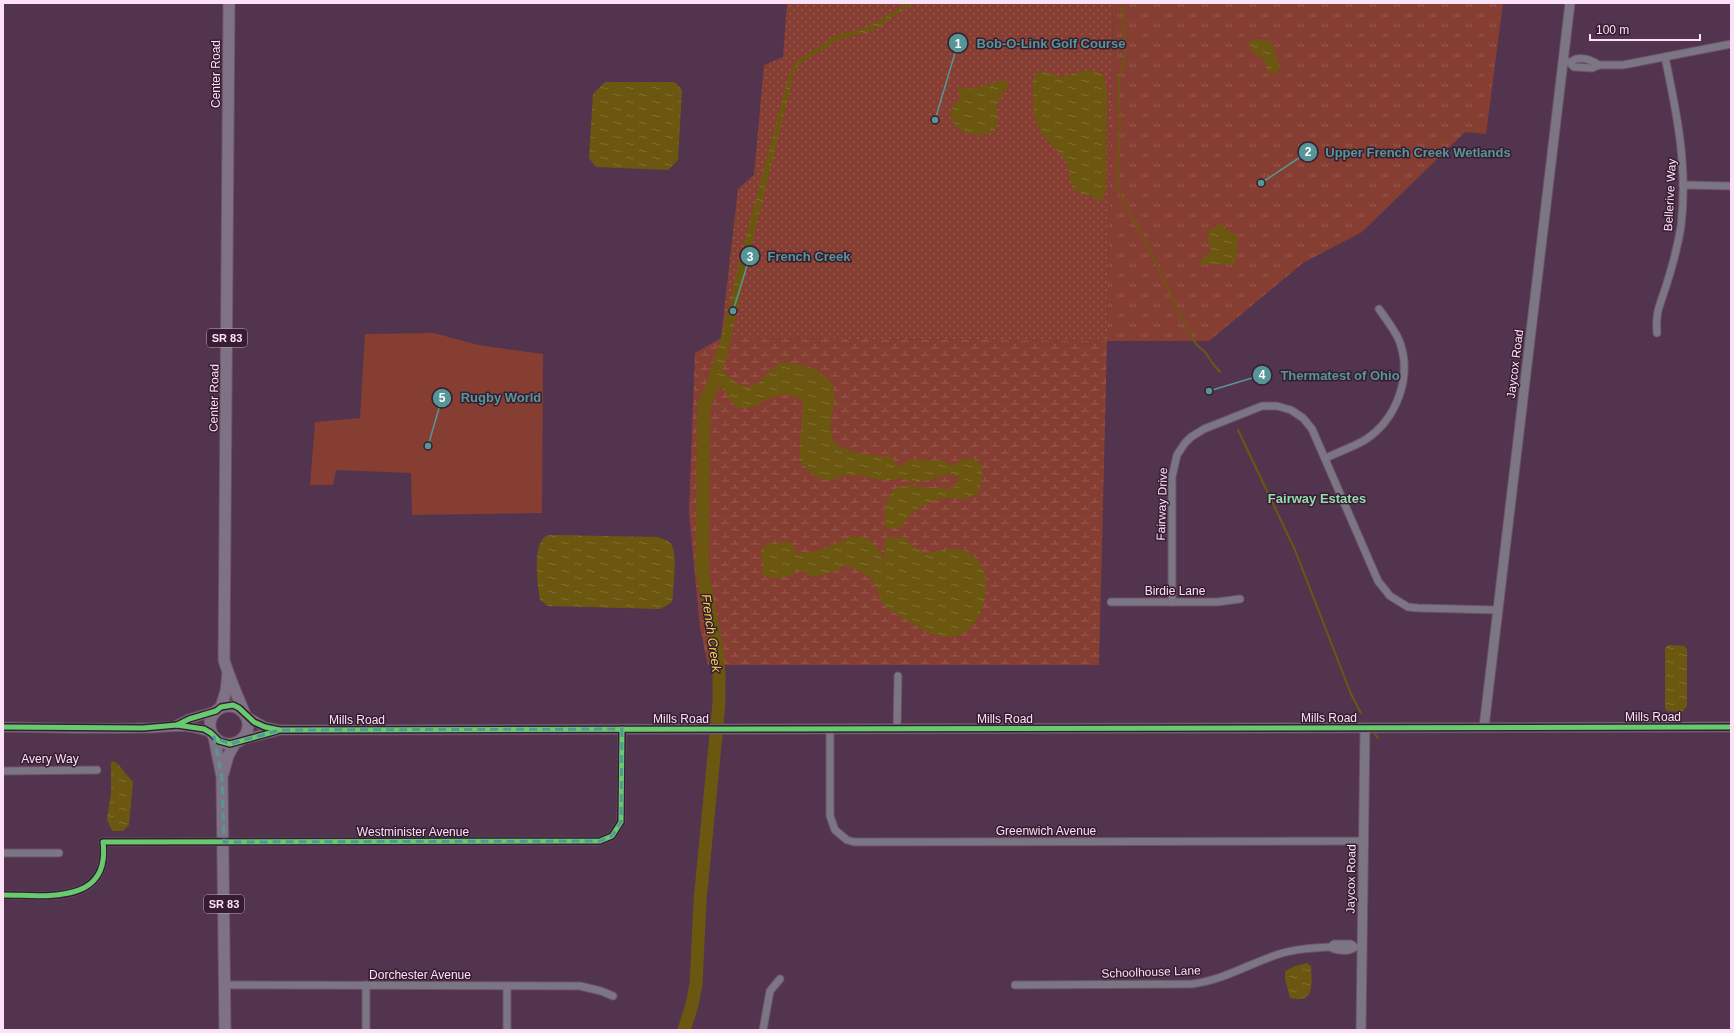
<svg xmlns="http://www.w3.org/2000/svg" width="1734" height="1033" font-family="Helvetica,sans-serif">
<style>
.grass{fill:url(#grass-dots)}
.wetland{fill:url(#wetland-marsh)}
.park{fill:url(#park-tufts)}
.pitch{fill:#863e32}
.water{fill:url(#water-ripples)}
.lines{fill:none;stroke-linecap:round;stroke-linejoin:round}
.stream{stroke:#6c5711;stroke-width:2}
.river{stroke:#6c5711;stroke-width:13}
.minor-casing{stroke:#6c5267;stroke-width:9}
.tertiary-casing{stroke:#6c5267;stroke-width:11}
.primary-casing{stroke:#6c5267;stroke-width:13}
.minor{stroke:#7c7584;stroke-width:7}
.tertiary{stroke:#7c7584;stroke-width:9}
.primary{stroke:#7f7285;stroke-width:11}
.cycleway-casing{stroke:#361d31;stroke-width:8}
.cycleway{stroke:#67ca6e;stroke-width:5}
.marked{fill:none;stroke:#569697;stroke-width:3;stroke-dasharray:8 5;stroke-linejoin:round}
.labels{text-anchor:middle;stroke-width:3;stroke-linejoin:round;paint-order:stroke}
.shield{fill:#361d31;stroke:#c1a6bb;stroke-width:1}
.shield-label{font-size:11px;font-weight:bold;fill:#fde1f6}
.street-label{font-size:12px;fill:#fde1f6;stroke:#361d31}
.neighbourhood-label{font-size:13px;font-weight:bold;fill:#95ddac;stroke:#361d31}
.water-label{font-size:13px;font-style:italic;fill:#f7d454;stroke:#361d31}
.leader{fill:none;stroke:#569697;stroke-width:1.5}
.callout-dot{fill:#569697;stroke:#361d31;stroke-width:1.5}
.mark-label{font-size:12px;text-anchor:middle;font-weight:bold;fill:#fff}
.callout-label{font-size:13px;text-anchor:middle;font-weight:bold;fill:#569697;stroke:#361d31;stroke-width:3;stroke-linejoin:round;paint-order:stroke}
</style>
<defs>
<pattern id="grass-dots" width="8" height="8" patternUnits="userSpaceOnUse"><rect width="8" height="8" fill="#863e32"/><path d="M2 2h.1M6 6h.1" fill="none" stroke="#985a50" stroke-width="1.8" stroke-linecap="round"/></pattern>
<pattern id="wetland-marsh" width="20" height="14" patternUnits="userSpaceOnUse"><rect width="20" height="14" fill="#863e32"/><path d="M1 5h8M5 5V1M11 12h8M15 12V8" fill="none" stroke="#985a50"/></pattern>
<pattern id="park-tufts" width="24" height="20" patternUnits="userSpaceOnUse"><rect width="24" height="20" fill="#863e32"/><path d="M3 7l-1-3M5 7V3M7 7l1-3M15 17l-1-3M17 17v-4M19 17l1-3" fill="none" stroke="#985a50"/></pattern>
<pattern id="water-ripples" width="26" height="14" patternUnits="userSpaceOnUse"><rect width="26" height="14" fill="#6c5711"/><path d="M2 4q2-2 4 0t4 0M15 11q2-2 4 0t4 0" fill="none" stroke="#826f34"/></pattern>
</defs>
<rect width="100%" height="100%" fill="#53344e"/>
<polygon class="grass" points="787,3 1113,3 1107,341 721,338 738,189 754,175 764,65 783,57"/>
<polygon class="wetland" points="721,338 1107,341 1099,665 708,665 700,628 689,512 695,353"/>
<polygon class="park" points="1113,3 1503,3 1486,134 1465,132 1362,232 1303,263 1209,341 1107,341"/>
<polygon class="pitch" points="434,333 478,345 543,354 542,513 412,515 411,473 336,470 333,485 310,485 315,422 360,418 365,334"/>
<g class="water">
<path d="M907,3H913L873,31L841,39L807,59L795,69L751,248L727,357L722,369C737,386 749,395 766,375C770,370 776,363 783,363C789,362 798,365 804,366C811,367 818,371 823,375C828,379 833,384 834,390C837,407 821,436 841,447C855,455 876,455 892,457L897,466L903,465L910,459L944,461L948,465C957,465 959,460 966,459C988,456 984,481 977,494C962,502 963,498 947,498C937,497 914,509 908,517C906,520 904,524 901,527L890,529L885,526C883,510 885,492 902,486C910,484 937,489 947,489L953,487L959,480L957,476C944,472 932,481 918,482C911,482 906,480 900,478C897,478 894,480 891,480C878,481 865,475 851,475C841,475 833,483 821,479C811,475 805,467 799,459L803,406L801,399C772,386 763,410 737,408L717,382L709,401L702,398L721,338L739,262L788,78L793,66L801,58L815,49L837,35L862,29L875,23Z"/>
<path d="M1256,39C1271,38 1274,44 1276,57C1277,64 1285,66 1275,74L1268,72L1265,60C1257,54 1250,54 1249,42Z"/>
<path d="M1084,70L1098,72L1104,76L1107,91L1106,189L1102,200C1096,200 1095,198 1091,196C1086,193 1079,196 1074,190C1068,182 1072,170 1066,161C1062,155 1055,149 1050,143C1034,128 1033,115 1033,94C1033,86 1031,79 1036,73L1047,72L1061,77Z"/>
<path d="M999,81H1005L1009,85L996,106L998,119L996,129C980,142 949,133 951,111C952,105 958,102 960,98L958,87C973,92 984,85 999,81Z"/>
<polygon points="605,82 675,82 682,90 678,160 668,170 596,167 589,158 593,94"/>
<polygon points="1219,224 1223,225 1229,232 1238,235 1235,265 1210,264 1198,266 1198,264 1211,250 1208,241 1208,232"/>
<path d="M553,535L657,537C662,539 667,539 671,544C678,553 673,585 673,597L671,603L660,609L548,606L540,600C538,586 533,552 542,540C544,536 548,535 553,535Z"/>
<path d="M853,536L864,537L872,542L884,557V548L887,537H904C910,542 916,550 923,552C931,554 940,550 948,549C970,546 987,563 986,585C985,600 984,609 975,622C956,648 930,635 908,621C900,616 890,611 883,604C878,599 879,590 875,584C869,574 853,566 842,565L837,571L812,577L802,571H797L790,576L778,579L763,575L761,552L767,543L789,542L793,546L796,554L818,551Z"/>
<polygon points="1668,645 1684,646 1687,649 1687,706 1682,712 1667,711 1665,708 1665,648"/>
<polygon points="112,761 117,763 133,782 129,825 123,831 113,831 110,827 107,819 111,793 111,764"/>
<path d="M1307,963L1311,966C1312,985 1315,1004 1290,998L1285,979V971L1295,966Z"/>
</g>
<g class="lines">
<g class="stream">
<polyline points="1121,3 1124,27 1124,59 1119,79 1119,94 1120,127 1117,184 1119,192 1150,251 1184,323 1196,344 1206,353 1213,364 1220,372"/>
<polyline points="1238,430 1295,550 1351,694 1361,713"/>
<polyline points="1375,734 1378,738"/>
</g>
<polyline class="river" points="684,1030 692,1005 696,984 700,901 719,703 719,675 717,649 702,570 704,405 713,384"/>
<g class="minor-casing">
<g id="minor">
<path d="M1566,62C1571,63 1571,61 1576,59C1584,57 1593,61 1599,65"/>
<polyline points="1570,63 1574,67 1592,68 1599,65 1623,65 1731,44"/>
<polyline points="1683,185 1731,186"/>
<path d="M1657,333C1655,311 1661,303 1667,283C1673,264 1678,245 1681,226C1688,167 1677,114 1665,57"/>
<path d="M1326,458C1338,452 1353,447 1365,440C1397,419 1413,376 1399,340C1394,329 1386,319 1379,309"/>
<polyline points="1111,602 1217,602 1240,599"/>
<polyline points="1172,602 1172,477 1177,455 1185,443 1191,437 1204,429 1262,406 1277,406 1291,410 1303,418 1312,429 1378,581 1390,596 1408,607 1418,608 1498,610"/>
<polyline points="830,729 830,816 835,830 847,840 854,842 1364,841"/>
<polyline points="897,729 898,676"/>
<polyline points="3,771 97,770"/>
<polyline points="3,853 59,853"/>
<path d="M3,895C44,895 111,906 103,842L600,841L612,836L621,822L622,729"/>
<polyline points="225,985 580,986 601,991 613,996"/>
<polyline points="366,985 366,1030"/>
<path d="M1015,985L1192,984C1223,980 1247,965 1276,955C1294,949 1312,948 1330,947L1334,944H1351L1355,947C1349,952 1337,951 1330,947"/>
<polyline points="507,986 507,1030"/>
<polyline points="763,1030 770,991 780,979"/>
</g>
</g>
<g class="tertiary-casing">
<g id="tertiary">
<polyline points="248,717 265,727 280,730 1731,727"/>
<polyline points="177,725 189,719 216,711"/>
<path d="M3,727C49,728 96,729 142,728C167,728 186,722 211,733"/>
<polyline points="1484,727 1570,3"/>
<polyline points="241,740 277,731"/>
<polyline points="1361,1030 1365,728"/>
</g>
</g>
<g class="primary-casing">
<g id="primary">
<path d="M229,3L224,660C229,677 237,695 244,712"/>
<circle cx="229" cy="725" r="19"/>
<polyline points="221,707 226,691 228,673"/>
<polyline points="214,737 222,777 225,1030"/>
<polyline points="223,774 228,756 235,743"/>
</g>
</g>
<use href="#minor" class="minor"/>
<use href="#tertiary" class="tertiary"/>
<use href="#primary" class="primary"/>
<g class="cycleway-casing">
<g id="cycleway">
<polyline points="177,725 189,719 216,711 221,707 233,705 239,708 254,722 265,727 280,730 1731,727"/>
<polyline points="3,727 143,728 177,725 204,729 211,733 219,741 230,744 277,731"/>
<path d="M3,895C44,895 111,906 103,842L600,841L612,836L621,822L622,729"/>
</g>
</g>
<use href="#cycleway" class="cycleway"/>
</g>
<path class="marked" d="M622,729L621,822L612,836L600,841L224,842L222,777L214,737L230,744L280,730Z"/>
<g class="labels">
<g class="shield">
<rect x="207" y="329" width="40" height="18" rx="3"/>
<rect x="204" y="895" width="40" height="18" rx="3"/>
</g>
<g class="shield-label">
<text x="227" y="342">SR 83</text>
<text x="224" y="908">SR 83</text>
</g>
<g class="street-label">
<text transform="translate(216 74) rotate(-90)" y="4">Center Road</text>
<text transform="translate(1670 195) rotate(-87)" y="4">Bellerive Way</text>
<text transform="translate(1515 364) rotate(-83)" y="4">Jaycox Road</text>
<text transform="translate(214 398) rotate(-89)" y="4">Center Road</text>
<text transform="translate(1162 504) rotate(-88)" y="4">Fairway Drive</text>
<text x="1175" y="595">Birdie Lane</text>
<text x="1653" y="721">Mills Road</text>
<text x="1329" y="722">Mills Road</text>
<text x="681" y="723">Mills Road</text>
<text x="1005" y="723">Mills Road</text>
<text x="357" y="724">Mills Road</text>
<text x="50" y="763">Avery Way</text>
<text x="1046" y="835">Greenwich Avenue</text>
<text x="413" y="836">Westminister Avenue</text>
<text transform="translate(1351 879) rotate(-89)" y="4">Jaycox Road</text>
<text transform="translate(1151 972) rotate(-2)" y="4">Schoolhouse Lane</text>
<text x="420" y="979">Dorchester Avenue</text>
</g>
<g class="neighbourhood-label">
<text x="1317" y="503">Fairway Estates</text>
</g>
<g class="water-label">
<text transform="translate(712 633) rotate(82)" y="5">French Creek</text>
</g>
</g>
<path class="leader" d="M935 120L958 43M1261 183L1308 152M733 311L750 256M1209 391L1262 375M428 446L442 398"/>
<g class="callout-dot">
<circle cx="935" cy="120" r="4"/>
<circle cx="1261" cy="183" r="4"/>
<circle cx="733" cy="311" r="4"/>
<circle cx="1209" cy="391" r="4"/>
<circle cx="428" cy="446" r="4"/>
<circle cx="958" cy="43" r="10"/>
<circle cx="1308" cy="152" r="10"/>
<circle cx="750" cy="256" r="10"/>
<circle cx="1262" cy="375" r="10"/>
<circle cx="442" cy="398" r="10"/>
</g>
<g class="mark-label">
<text x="958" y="48">1</text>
<text x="1308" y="156">2</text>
<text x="750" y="261">3</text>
<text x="1262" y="379">4</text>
<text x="442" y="402">5</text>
</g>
<g class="callout-label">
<text x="1051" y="48">Bob-O-Link Golf Course</text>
<text x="1418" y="157">Upper French Creek Wetlands</text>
<text x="809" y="261">French Creek</text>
<text x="1340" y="380">Thermatest of Ohio</text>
<text x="501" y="402">Rugby World</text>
</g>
<rect width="1734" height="1033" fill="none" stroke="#fde1f6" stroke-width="8"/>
<path d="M1590 34v6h110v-6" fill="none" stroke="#fde1f6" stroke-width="2"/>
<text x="1596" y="34" font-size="12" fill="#fde1f6" stroke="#361d31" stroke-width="3" paint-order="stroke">100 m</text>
</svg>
